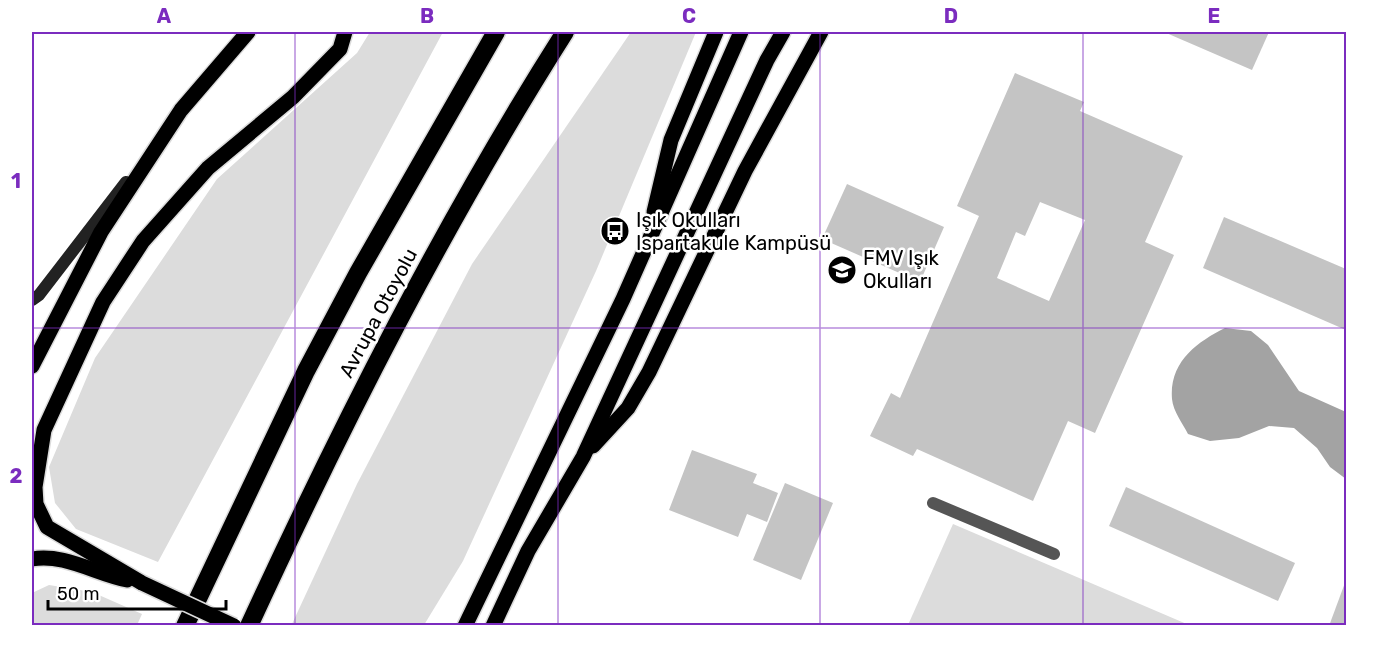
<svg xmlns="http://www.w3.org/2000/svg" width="1378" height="657" font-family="Rubik,sans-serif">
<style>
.green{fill:#dcdcdc}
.water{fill:#a3a3a3}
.building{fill:#c4c4c4;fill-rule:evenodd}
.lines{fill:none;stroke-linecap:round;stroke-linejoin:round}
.primary-casing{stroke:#dbdbdb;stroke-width:18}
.highway-casing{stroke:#dbdbdb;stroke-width:21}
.lane{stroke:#555;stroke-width:12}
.secondary{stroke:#222;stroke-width:12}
.primary{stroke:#000;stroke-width:15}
.highway{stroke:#000;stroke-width:18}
.primary-bridge-casing{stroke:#dbdbdb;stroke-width:18;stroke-linecap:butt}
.primary-bridge{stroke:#000;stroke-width:15}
.grid{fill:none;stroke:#7b2cbf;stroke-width:1.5;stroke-opacity:0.55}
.labels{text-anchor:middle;stroke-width:5;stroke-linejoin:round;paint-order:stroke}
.poi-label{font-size:20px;fill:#000;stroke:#fff;text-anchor:start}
.street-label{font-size:20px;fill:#000;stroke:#fff}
.neatline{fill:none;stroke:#7b2cbf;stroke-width:2}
.grid-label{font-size:20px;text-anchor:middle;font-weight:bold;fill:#7b2cbf}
</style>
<rect width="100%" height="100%" fill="#fff"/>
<g class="green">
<polygon points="370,32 443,32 158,562 76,529 55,503 49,467 95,358 217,179 357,53"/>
<polygon points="631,32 696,32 596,271 463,561 424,625 292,624 357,484 472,264"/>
<polygon points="953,524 1189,625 908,625"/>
<polygon points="49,585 92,592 142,614 137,625 32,625 32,593"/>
</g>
<path class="water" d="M1225,328L1251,331L1268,345L1299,391L1346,412V479L1330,467L1317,448L1294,428L1269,426L1239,438L1210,441L1188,434C1183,424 1173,411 1172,399C1169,362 1197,342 1225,328Z"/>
<g class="building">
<polygon points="1164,32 1269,32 1252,70"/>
<path d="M1015,73L1084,102L1080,111L1183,156L1145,242L1174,255L1095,433L1068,421L1033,501L917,449L913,456L870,436L891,393L900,398L979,216L957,206ZM1040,202L1085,220L1049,301L997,278L1016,232L1025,236Z"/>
<polygon points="847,184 944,227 920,282 822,239"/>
<polygon points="1224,217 1346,269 1346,330 1203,268"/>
<polygon points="692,450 757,474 753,483 778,493 767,522 747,514 738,537 669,510"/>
<polygon points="785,483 833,503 801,580 753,560"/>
<polygon points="1126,487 1295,563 1278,601 1109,526"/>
<polygon points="1346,580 1346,626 1329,626"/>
</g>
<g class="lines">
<g class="primary-casing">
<g id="primary">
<polyline points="654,212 671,140 716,32"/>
<polyline points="32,366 101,232 181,110 248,32"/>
<polyline points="593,446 628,408 649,372 745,171 821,32"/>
<path d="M32,559C64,553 96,574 127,580"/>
<polyline points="142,583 47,527 36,504 35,487 44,430 103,302 143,241 208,168 293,97 340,49 345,32"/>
<polyline points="465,626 623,299 741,32"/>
<polyline points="493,626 528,551 583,457 767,60 783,32"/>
</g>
</g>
<g class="highway-casing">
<g id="highway">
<polyline points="185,626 306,371 358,273 496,32"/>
<path d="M249,626C343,422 445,221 565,32"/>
</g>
</g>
<polyline class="lane" points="933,503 1054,554"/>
<polyline class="secondary" points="32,300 39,295 126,182"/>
<use href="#primary" class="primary"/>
<use href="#highway" class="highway"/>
<g class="primary-bridge-casing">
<polyline id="primary-bridge" points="142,583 234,626"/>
</g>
<use href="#primary-bridge" class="primary-bridge"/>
</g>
<path class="grid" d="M295,32V626M558,32V626M820,32V626M1083,32V626M32,328H1346"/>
<defs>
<g id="bus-disc" transform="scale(1.5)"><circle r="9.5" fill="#000" stroke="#fff"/><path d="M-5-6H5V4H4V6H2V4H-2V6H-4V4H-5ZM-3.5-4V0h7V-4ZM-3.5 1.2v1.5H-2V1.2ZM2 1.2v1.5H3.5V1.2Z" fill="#fff"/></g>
<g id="school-disc" transform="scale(1.5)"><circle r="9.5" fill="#000" stroke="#fff"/><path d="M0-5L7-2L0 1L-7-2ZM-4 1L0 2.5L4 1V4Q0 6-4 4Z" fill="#fff"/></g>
</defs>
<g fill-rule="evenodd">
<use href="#bus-disc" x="615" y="231"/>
<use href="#school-disc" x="842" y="270"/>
</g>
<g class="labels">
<g class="poi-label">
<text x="636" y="227">Işık Okulları<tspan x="636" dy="23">Ispartakule Kampüsü</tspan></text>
<text x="863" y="265">FMV Işık<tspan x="863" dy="23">Okulları</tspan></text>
</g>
<g class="street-label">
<text transform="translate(378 313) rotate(-62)" y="7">Avrupa Otoyolu</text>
</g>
</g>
<rect width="1378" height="657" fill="none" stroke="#ffffff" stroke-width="66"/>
<path d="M48 600v9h178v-9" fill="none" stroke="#000000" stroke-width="3"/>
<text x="57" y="600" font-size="18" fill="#000000" stroke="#ffffff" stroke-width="4.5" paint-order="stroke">50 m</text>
<rect x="33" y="33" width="1312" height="591" class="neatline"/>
<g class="grid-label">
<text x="164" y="23">A</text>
<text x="427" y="23">B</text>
<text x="689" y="23">C</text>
<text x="951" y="23">D</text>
<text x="1214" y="23">E</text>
<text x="16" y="188">1</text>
<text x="16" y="483">2</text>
</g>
</svg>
